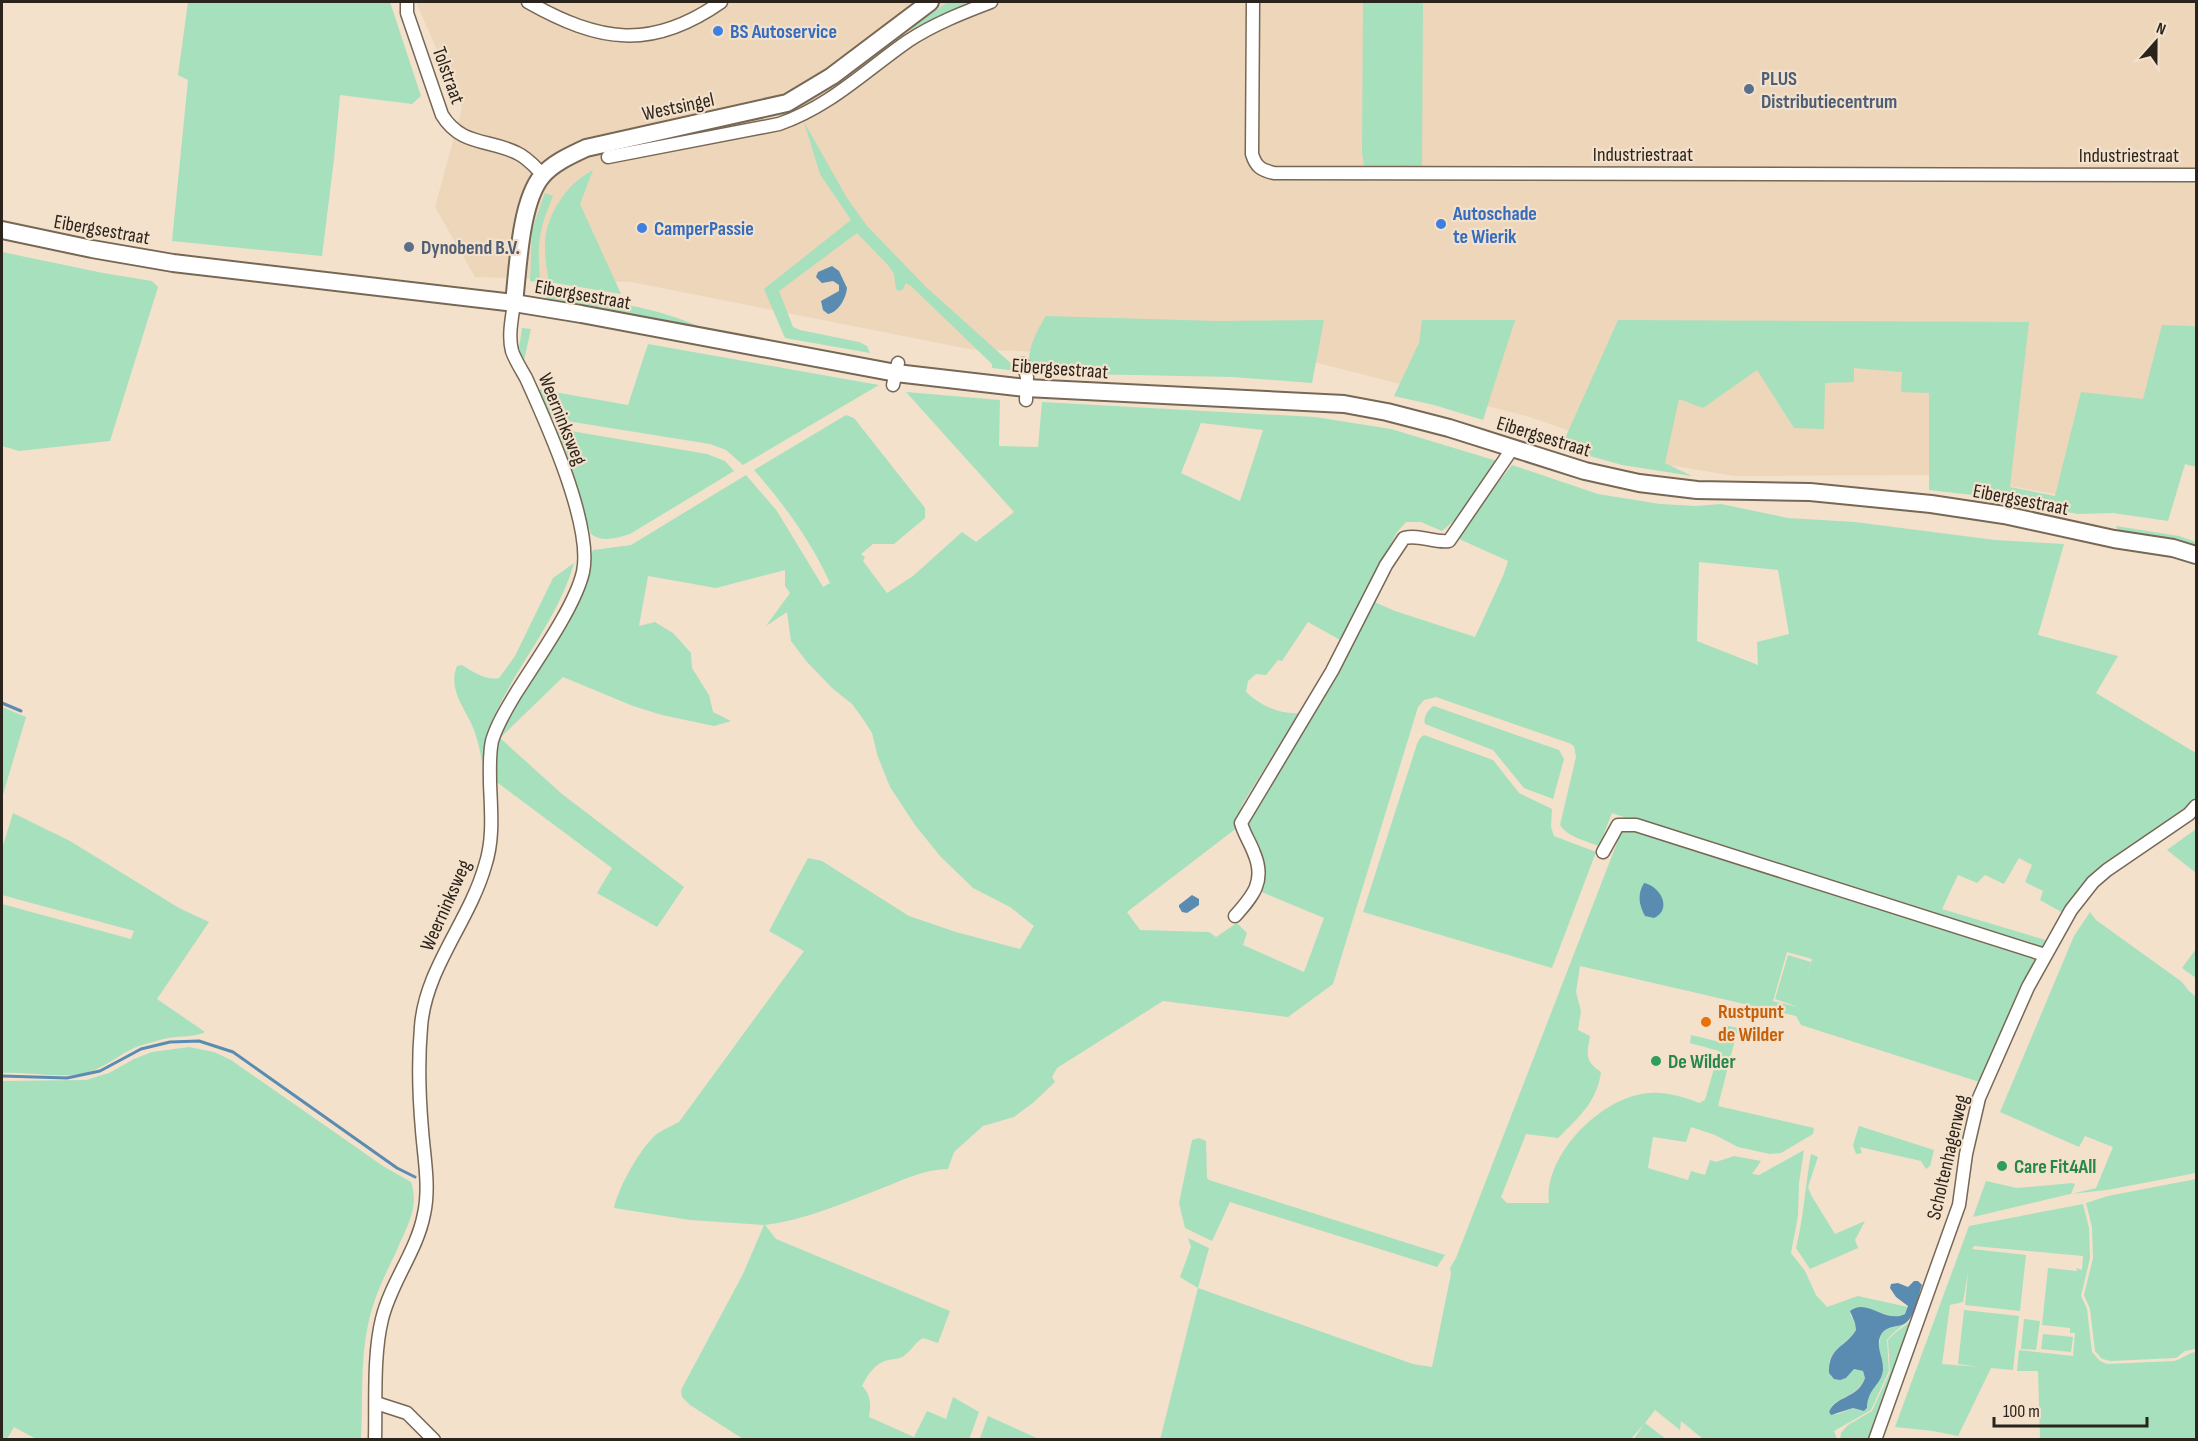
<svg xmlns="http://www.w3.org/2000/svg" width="2198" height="1441" font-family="'Sofia Sans Condensed',sans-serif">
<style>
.built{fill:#edd6ba}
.green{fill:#a7e0bd;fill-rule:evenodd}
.water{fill:#5a8cb2}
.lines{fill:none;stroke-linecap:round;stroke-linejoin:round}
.stream{stroke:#5a8cb2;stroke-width:3}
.minor-casing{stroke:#776755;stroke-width:15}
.secondary-casing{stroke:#776755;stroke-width:20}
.minor{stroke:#fff;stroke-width:12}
.secondary{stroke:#fff;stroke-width:16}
.shop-dot{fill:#3f7fe0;stroke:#f3e1cc;stroke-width:2}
.service-dot{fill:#5c6f8a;stroke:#f3e1cc;stroke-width:2}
.food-dot{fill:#e8710a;stroke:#f3e1cc;stroke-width:2}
.leisure-dot{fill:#2e9e5b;stroke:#f3e1cc;stroke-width:2}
.labels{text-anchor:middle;stroke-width:4.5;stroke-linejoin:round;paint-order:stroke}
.shop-label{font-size:20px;font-weight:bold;fill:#366cbe;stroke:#f3e1cc;text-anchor:start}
.street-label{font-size:20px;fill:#2b241c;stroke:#f3e1cc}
.service-label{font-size:20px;font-weight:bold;fill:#4e5e75;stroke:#f3e1cc;text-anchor:start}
.food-label{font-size:20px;font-weight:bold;fill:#c56008;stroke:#f3e1cc;text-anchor:start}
.leisure-label{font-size:20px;font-weight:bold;fill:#27864d;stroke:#f3e1cc;text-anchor:start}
</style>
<rect width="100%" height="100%" fill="#f3e1cc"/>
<polygon class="built" points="416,2 2196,2 2196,325 2175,327 2124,506 1947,475 1735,476 1668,465 1530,417 1318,363 969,349 631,282 475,277 435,207 462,108"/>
<g class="green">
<polygon points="188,2 390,2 421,96 412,104 340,95 334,159 322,256 172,241 188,80 178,75"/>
<polygon points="948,2 974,2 910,32 915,25"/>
<polygon points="1363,2 1423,2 1422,166 1364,166 1362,152"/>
<polygon points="804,122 847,198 867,226 925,286 1015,367 1017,371 992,368 992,364 911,286 906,283 903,289 899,291 896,289 894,274 888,265 857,233 779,291 793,327 800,330 859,342 867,346 870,353 785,338 764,289 851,220 820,174"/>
<path d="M593,170L580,204L621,294L549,282C547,271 545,259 545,248C544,217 566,184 593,170Z"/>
<path d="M545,193L553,196C539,230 537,242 540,279L539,282L530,281L532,230Z"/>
<polygon points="2,252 103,273 152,281 158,287 110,441 19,451 2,446"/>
<path d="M546,292C600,300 656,306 705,329L547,301Z"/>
<path d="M1046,316L1217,321L1324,320L1312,383L1232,377L1033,373C1022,357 1037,330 1046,316Z"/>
<polygon points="1422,320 1515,320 1483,420 1434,405 1394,396 1419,343"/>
<polygon points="1618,320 2029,322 2010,487 2055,496 2081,392 2143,399 2162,325 2196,326 2196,467 2185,464 2168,521 2113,513 2078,514 1972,495 1929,490 1929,393 1901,392 1902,372 1854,368 1854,382 1825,383 1824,429 1794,428 1757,370 1703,408 1679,399 1665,463 1692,476 1622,465 1551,445 1563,443"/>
<polygon points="522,328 531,329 523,365 519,348"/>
<polygon points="648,344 879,385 743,465 726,450 710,444 548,418 537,389 628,405"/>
<path d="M906,392L1000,400L999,446L1038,447L1042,402L1315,417L1391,429L1497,461C1484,487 1464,513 1442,531L1421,522H1406L1397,532L1342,641L1308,622L1282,661L1278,660L1266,675L1256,674L1248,681L1246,692C1260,705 1280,715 1299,713L1243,803L1236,821L1238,827L1127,912L1140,930L1209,932L1216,937L1237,923L1247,933L1243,945L1304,972L1324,918L1257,890L1246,824L1372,601L1395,611L1475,637L1503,576L1508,561L1457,538L1466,523L1512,465L1598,494L1660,504L1696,506L1721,504L1788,518L1855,522L1995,540L2064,544L2038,635L2118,656L2096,693L2196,753V799L2192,804L2087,879L2063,913L2040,900L2043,891L2025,882L2032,865L2019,858L2004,884L1985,875L1977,883L1958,875L1942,909L2049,941L2044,950L1687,839L1612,813L1599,846C1586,841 1568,837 1560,825L1576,757L1574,746L1569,743L1436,697L1424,700L1418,707L1333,984L1288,1017L1163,1001L1057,1068L1052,1077L1055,1082L1034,1102L1014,1117L983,1126L954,1152L948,1169C926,1169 905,1179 885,1187C846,1202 806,1220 765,1225L776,1239L950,1311L938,1343L923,1338C915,1342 913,1349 906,1354C901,1359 895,1359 888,1360C875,1363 868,1374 862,1386C871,1394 871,1406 869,1417L914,1437L927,1411L946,1419L953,1397L979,1412L969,1440L743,1439L690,1405L682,1397L681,1390L743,1274L764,1225L690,1220L614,1208C618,1188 641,1146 658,1133C664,1129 672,1126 679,1122L804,951L769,931L808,858L822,861L909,916L956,932L1020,949L1034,926L1010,907L973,888L940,856L915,825L890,787L878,757L872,733L863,719L852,704L832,688L807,662L791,641L787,612L766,626L790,593L785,586V570L716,588L648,576L639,626L655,622L673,633L691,653L692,668L709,695L713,712L731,721L714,726L662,715L633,706L563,677L500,738L562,794L684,887L657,927L597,893L612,868L494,780C495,756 500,735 509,713L593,550L631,545L746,475L777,511L823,587L830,583C811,541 784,504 754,470L846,415L854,418L925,508V518L894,544H873L861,554L865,557L863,561L887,593L913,576L962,532L976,542L1014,512ZM1201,423L1263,430L1240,501L1181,473ZM1699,562L1778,570L1789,634L1757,642L1758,665L1697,641Z"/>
<path d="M553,428L707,454L725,461L734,471L630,534C617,538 602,543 591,534Z"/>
<polygon points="2116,526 2179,536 2196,542 2196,550 2119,532"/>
<path d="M574,563C559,616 522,659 498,708C490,725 486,743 482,762C480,749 477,737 472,725C463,706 448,688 457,666L462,665C473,672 487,681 499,678L515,656L553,578Z"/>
<path d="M1434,706L1559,750L1564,759L1553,799L1524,788L1493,750L1425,724C1423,717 1428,709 1434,706Z"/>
<polygon points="2,707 26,717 2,798"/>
<polygon points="1424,735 1493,760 1519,793 1552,809 1551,827 1554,836 1596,852 1552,968 1363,912 1417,744 1420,738"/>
<path d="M13,813L70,841L179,908L209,922L157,999L205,1032C195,1038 174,1035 160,1040C150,1043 139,1045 130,1050C115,1058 102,1069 85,1073C58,1079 29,1071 2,1073V904L131,939L134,931L2,895V849Z"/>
<path d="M1626,828L2038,959L1992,1086L1801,1025L1796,1016L1580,966L1576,992L1581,1011L1578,1030L1590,1036C1587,1054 1584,1061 1601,1072C1597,1102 1579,1117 1558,1138L1526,1134L1501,1197L1507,1203H1549C1543,1155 1603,1095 1650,1093C1666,1092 1684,1097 1699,1103L1705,1100L1719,1051L1690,1043L1691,1035L1720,1042L1724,1025L1738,1028L1718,1106L1814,1128L1813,1134L1781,1153L1770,1154L1738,1147L1715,1135L1691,1127L1686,1142L1653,1137L1648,1168L1688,1180L1691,1171L1705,1175L1710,1160L1716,1162L1734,1156L1761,1161L1752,1174L1759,1175L1804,1150L1799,1183L1798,1216L1791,1253L1805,1271L1816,1295L1827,1307L1858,1296L1908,1307L1905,1314L1894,1317L1881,1313L1850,1314L1855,1323L1856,1330C1846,1346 1820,1354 1832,1377L1846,1378L1854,1369L1863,1371L1865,1378C1857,1399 1832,1396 1829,1413L1838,1414L1853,1408L1864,1411L1867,1409L1868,1397L1883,1371L1879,1345L1881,1334L1887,1329L1903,1324L1912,1316C1905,1326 1894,1330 1887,1340L1889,1371L1871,1410L1834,1431L1837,1439H1703L1681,1421L1680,1430L1655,1410L1645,1423L1666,1439H1634L1644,1424L1630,1440H1160L1198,1288L1180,1277L1191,1247L1188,1238L1209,1248L1198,1288L1413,1364L1432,1367L1451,1274L1450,1268L1456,1258L1622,830ZM1787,952L1812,959L1803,992L1811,962L1788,955L1775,999L1798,1007L1773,1001Z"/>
<polygon points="2196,829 2196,873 2167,850"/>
<polygon points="2090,912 2096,920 2182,982 2189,991 2196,997 2196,1173 2107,1190 2070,1194 1973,1217 1986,1181 2017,1188 2072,1183 2075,1184 2071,1194 2096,1188 2113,1147 2085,1136 2079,1147 2000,1112 2074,936"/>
<polygon points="2196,949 2196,978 2182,968"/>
<path d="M189,1047L214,1052L231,1060L383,1166L411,1182C420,1208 406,1228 396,1252C385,1275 373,1299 368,1325C360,1361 363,1402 361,1439L38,1440L14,1427L7,1439H2V1081L86,1080L109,1073L134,1059L152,1052Z"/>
<polygon points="1859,1126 1934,1150 1930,1166 1926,1169 1921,1161 1860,1147 1862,1153 1856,1154 1853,1145"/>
<polygon points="1199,1138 1206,1141 1207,1178 1209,1180 1445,1255 1437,1267 1230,1202 1212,1241 1185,1228 1179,1203 1192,1140"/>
<path d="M1811,1154L1818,1157L1808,1187L1811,1195L1835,1234L1865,1221L1855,1240L1858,1248L1810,1269L1796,1248C1804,1216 1805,1186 1811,1154Z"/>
<polygon points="2196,1179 2196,1349 2185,1351 2176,1358 2111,1361 2102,1359 2095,1351 2090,1309 2084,1295 2093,1258 2092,1227 2086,1203 2108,1196"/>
<path d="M2083,1204L2089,1228L2090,1258L2081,1296L2087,1309L2092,1352L2100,1361L2107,1364L2174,1361C2183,1359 2187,1353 2196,1352V1439H2040L2038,1371H2017L2019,1350L2073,1356L2075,1333H2070V1328L2042,1325L2048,1268L2077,1271L2076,1268L2082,1270L2083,1256L1974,1246L1972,1249L2026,1255L2020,1311L1965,1305L1968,1273L1963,1302L1950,1305L1942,1364L1980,1367L1958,1364L1964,1310L2019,1316L2013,1370L1991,1368L1958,1436L1933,1431L1895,1427L1969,1226Z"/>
<path d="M1914,1316L1872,1439L1840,1440L1841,1433L1848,1425L1872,1411L1890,1372L1888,1340C1896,1330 1907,1327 1914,1316Z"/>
<polygon points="2024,1319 2040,1321 2036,1350 2021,1349"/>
<polygon points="2043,1334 2073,1337 2071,1352 2041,1349"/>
<polygon points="988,1416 1039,1439 984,1439 980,1438"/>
</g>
<g class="water">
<path d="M832,266L839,271L847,288C846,298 839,312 828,314L823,310L821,301L839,291V285L833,281L822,283L816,277L818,272Z"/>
<path d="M1644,883C1660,886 1673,909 1654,918L1645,916C1639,905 1637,894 1644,883Z"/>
<polygon points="1192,895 1199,899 1199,905 1187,913 1182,912 1179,907 1179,905"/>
<path d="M1914,1281H1918L1922,1285C1918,1296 1915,1318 1904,1324C1897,1327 1888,1326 1882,1333C1874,1345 1884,1357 1883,1370C1881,1386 1868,1387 1867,1408L1864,1411L1853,1408L1831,1415L1829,1412C1836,1395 1858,1399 1865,1378L1863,1371L1854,1369L1846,1378L1840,1380L1834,1379L1829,1373C1828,1347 1845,1348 1856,1330L1855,1323L1850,1311C1867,1297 1885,1324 1905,1314L1908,1306L1896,1297L1890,1288L1891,1284L1898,1283L1908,1287Z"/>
</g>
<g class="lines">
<g class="stream">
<polyline points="2,703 21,711"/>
<polyline points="2,1076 67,1078 100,1071 141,1049 170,1042 199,1041 233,1052 397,1168 415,1177"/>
</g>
<g class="minor-casing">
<g id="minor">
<path d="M407,2V13L442,115C461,146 489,139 517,153C528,158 535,167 543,175"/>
<path d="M528,2C599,42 651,51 721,2"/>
<path d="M1253,2L1252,154C1256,167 1261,170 1274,173L2196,175"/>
<path d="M608,157L779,124C829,107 865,71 908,41C934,24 962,13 991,2"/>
<polyline points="1023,364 1027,377 1026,400"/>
<polyline points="893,385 898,363"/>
<polyline points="1603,852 1618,825 1636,825 2045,955"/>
<path d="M1235,916C1253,896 1266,881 1254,853C1250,842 1244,834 1241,823L1332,671L1386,565L1404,538C1420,534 1433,543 1449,541L1512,449"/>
<polyline points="376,1403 407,1413 434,1440"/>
<path d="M375,1440C376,1403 373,1355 382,1319C391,1282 417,1251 424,1214C430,1187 424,1157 422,1130C419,1096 418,1061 421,1027C425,969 469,922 485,866C494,839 491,811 490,783C490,769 489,755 492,741C497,724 507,708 516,693C536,661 575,607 583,572C593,525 546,422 526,378C521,369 515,360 512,351C508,336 512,318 514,303"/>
<polyline points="1875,1440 1959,1205 1966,1154 1979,1098 2028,987 2071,910 2093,882 2107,870 2189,814 2196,806"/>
</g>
</g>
<g class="secondary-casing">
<g id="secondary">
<polyline points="2,230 92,249 173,263 514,303 581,314 896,373 1026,388 1344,404 1387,412 1449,428 1585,471 1639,483 1697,490 1810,492 1931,504 2004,515 2114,539 2173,548 2196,555"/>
<path d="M514,303C518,269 520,202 542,176C553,163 571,155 586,148L787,103L832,76L930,2"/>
</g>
</g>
<use href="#minor" class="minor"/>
<use href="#secondary" class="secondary"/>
</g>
<g class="shop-dot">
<circle cx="718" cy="31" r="6"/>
<circle cx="1441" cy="224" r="6"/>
<circle cx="642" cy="228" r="6"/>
</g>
<g class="service-dot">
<circle cx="1749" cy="89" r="6"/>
<circle cx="409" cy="247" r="6"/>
</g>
<circle class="food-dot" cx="1706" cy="1022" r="6"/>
<g class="leisure-dot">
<circle cx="1656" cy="1061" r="6"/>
<circle cx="2002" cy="1166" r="6"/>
</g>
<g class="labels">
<g class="shop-label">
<text x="730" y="38">BS Autoservice</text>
<text x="1453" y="220">Autoschade<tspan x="1453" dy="23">te Wierik</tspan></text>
<text x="654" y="235">CamperPassie</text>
</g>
<g class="street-label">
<text transform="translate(449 75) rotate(70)" y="7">Tolstraat</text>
<text transform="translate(678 106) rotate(-12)" y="7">Westsingel</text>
<text x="1643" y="161">Industriestraat</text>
<text x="2129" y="162">Industriestraat</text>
<text transform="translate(102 229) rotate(10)" y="7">Eibergsestraat</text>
<text transform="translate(583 294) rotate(10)" y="7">Eibergsestraat</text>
<text transform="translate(1060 368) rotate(4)" y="7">Eibergsestraat</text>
<text transform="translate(563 419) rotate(68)" y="7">Weerninksweg</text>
<text transform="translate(1544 436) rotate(17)" y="7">Eibergsestraat</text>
<text transform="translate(2021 499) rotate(11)" y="7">Eibergsestraat</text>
<text transform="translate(445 905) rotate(-66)" y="7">Weerninksweg</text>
<text transform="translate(1947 1157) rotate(-77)" y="7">Scholtenhagenweg</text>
</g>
<g class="service-label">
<text x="1761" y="85">PLUS<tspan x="1761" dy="23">Distributiecentrum</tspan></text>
<text x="421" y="254">Dynobend B.V.</text>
</g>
<g class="food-label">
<text x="1718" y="1018">Rustpunt<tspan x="1718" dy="23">de Wilder</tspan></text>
</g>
<g class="leisure-label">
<text x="1668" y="1068">De Wilder</text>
<text x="2014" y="1173">Care Fit4All</text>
</g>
</g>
<rect width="2198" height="1441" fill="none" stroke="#2b241c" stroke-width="6"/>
<g transform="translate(2156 42) rotate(21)" stroke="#f3e1cc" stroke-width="4.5" paint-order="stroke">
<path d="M0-4.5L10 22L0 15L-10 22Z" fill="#2b241c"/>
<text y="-9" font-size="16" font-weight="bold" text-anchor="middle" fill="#2b241c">N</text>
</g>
<path d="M1994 1417v9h153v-9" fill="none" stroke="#2b241c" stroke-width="3"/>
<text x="2003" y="1417" font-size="18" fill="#2b241c" stroke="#f3e1cc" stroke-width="4.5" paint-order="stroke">100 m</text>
</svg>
